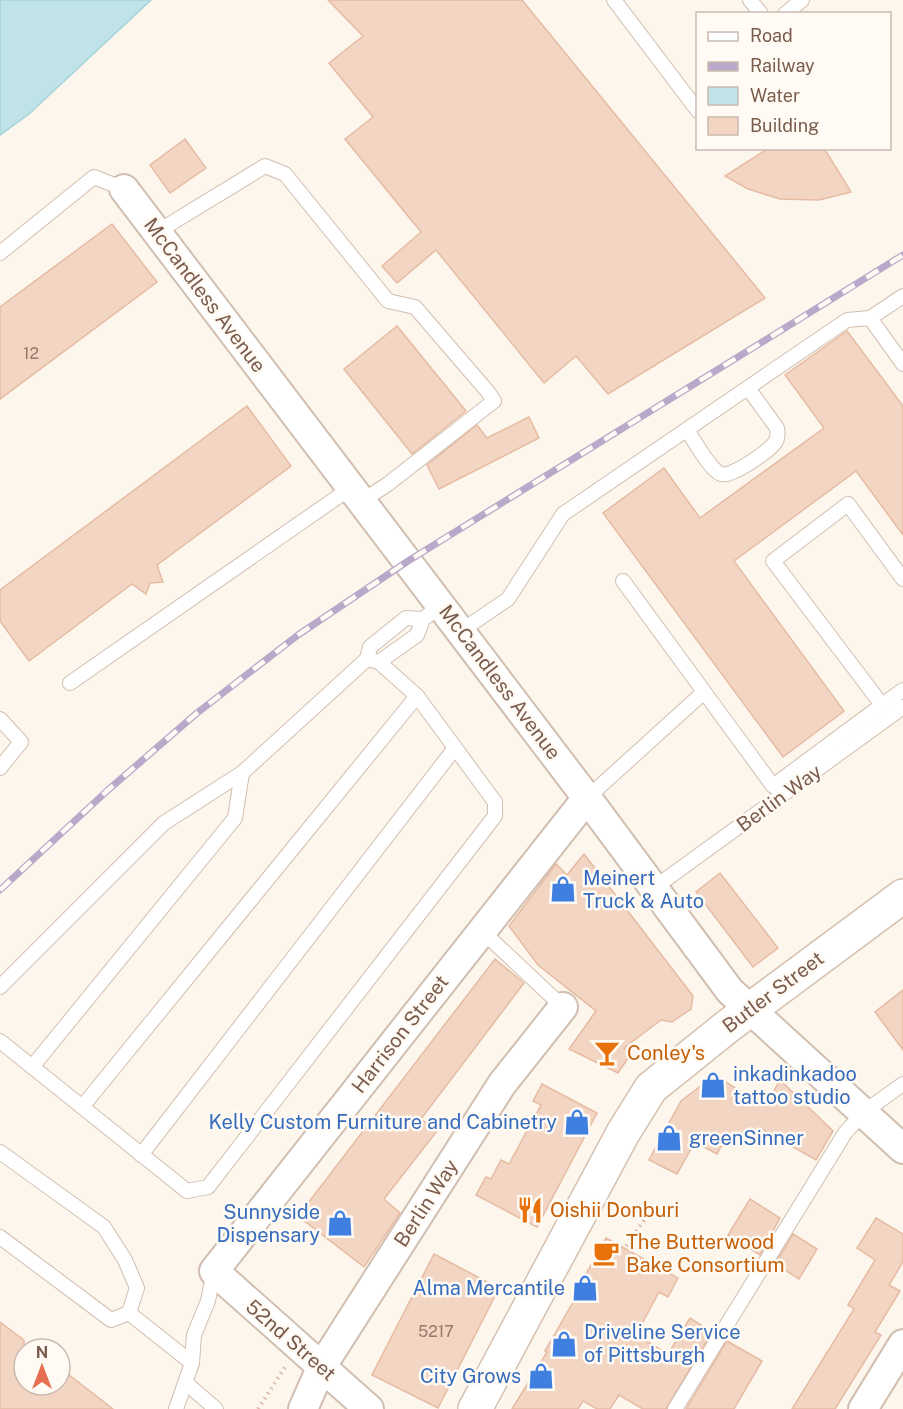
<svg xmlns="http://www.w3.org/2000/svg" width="903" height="1409" font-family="'Public Sans',sans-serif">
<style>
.water{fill:#bfe3e8;stroke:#a5d3da;stroke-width:1.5}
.building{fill:#f3d5c3;stroke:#e6bba3;stroke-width:1.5}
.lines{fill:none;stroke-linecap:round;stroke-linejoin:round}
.service-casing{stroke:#d1beb0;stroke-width:16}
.minor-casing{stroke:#d1beb0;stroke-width:32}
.secondary-casing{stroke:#d6c0b0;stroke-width:36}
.path{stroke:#d9b8a5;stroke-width:4;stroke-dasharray:1.5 4.5;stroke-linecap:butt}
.service{stroke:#fff;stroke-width:14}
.minor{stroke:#fff;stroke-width:28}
.secondary{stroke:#fff;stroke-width:33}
.rail-casing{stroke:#b9a8c9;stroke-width:7}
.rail{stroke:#fffaf3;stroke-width:4.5;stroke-dasharray:14;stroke-linecap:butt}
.labels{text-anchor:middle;stroke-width:5;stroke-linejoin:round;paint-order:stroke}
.number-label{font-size:16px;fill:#987a6a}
.street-label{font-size:20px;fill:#7a5c4d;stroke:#fffaf3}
.shop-label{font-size:20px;fill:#366cbe;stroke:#fffaf3;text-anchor:start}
.food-label{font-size:20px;fill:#c56008;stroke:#fffaf3;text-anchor:start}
</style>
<rect width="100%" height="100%" fill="#fdf6ec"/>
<polygon class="water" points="0,0 151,0 29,114 0,135"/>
<g class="building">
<polygon points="328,0 522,0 765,298 608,394 576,356 544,383 436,250 397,283 382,266 421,232 345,139 373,117 329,63 363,36"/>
<polygon points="185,139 206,168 170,193 150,165"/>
<polygon points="769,148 824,148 851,192 819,200 780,199 748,189 725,176"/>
<polygon points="112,224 157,282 0,399 0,307"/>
<polygon points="397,326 466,411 412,454 344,369"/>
<polygon points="847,331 903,406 903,535 856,471 734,561 844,711 783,757 603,513 664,468 700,518 824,428 785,375"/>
<polygon points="247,406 291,466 157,565 163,582 150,583 146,594 132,584 29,661 0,621 0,590"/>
<polygon points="529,417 539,438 439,489 427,465 477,425 487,438"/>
<polygon points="584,854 693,996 691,1009 672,1022 661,1020 624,1048 631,1054 618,1073 569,1049 596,1011 538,965 509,926 556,864 567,875"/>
<polygon points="720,873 778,948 753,967 696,892"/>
<polygon points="495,959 524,983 421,1119 437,1131 384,1199 400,1213 364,1267 298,1216"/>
<polygon points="903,990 903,1050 875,1012"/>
<polygon points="715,1075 765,1107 780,1080 833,1131 816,1160 760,1128 753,1141 738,1132 736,1137 729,1132 717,1154 695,1142 677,1174 649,1160 681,1101"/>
<polygon points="542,1084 597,1113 537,1227 476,1195 486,1177 491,1179 501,1160 509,1164 541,1105 533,1101"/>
<polygon points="750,1199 780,1218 760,1255 728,1235"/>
<polygon points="876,1218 903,1234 903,1262 889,1285 900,1291 875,1332 881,1335 835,1409 792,1409 854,1309 848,1305 875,1260 857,1248"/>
<polygon points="793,1234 817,1249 799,1279 775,1264"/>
<polygon points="606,1238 678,1278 668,1297 659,1292 636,1335 668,1354 690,1318 712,1332 666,1409 643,1409 619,1395 610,1409 597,1409 583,1401 578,1409 512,1409 547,1352 545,1351 577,1295 575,1294"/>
<polygon points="434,1254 499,1288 438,1408 372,1375"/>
<polygon points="0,1322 24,1340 24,1385 60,1385 60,1368 113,1409 0,1409"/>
<polygon points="727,1341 762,1361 734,1409 686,1409"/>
</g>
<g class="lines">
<g class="service-casing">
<g id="service">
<polyline points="614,0 698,111"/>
<polyline points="750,0 761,14"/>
<polyline points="785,14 802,0"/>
<polyline points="157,232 265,166 285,174 388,301 415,307 488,392 494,401 388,484 362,501"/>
<polyline points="0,253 94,177 124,189"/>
<polyline points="903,296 870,318 903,364"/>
<path d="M687,430C694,440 710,470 721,474C731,478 765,453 773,445C778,440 778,435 777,428L748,388"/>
<polyline points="903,579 848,504 773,561 882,705 903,690"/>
<polyline points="623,581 773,786 882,705"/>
<polyline points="423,619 406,618 370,647 367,659 379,662 417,635 423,619 442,605"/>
<polyline points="461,631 508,599 563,514 847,320 870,318"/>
<polyline points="70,683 352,487"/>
<polyline points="0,719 21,742 0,768"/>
<polyline points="587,798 704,692"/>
<polyline points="654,888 903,707"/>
<polyline points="482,931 563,1007"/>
<polyline points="0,987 164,823 242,773 367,659"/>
<polyline points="0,1041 187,1191 208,1187 495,816 495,802 417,696 379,662"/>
<polyline points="32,1067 235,818 242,773"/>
<polyline points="82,1107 417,696"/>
<polyline points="0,1152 104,1227 125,1260 137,1288 129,1313"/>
<polyline points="141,1155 455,748"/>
<polyline points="0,1237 111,1320 129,1313"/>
<polyline points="129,1313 192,1363"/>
<polyline points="186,1383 216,1409"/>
<polyline points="176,1409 192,1363 194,1335 208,1301 214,1271"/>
<polyline points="675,1409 845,1133 864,1112 903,1084"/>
</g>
</g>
<g class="minor-casing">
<g id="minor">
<polyline points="124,189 587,798 730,991 903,1149"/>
<polyline points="303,1409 322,1366 502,1084 563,1007"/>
<polyline points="369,1409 214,1271 587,798"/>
<polyline points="863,1409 903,1344"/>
</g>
</g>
<g class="secondary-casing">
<polyline id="secondary" points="475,1409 623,1133 651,1088 728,1026 903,896"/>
</g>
<g class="path">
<polyline points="626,1246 647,1216"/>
<polyline points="258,1409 285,1367"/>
</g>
<use href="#service" class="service"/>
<use href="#minor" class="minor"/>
<use href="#secondary" class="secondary"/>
<g class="rail-casing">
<polyline id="rail" points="0,890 108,790 197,713 298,635 408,561 903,255"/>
</g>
<use href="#rail" class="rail"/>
</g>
<defs>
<g id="shop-bare" transform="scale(2.07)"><path d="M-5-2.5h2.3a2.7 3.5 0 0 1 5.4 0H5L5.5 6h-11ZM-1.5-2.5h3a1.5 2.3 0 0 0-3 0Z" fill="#3f7fe0" stroke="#fffaf3" stroke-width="2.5" paint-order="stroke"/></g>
<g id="bar-bare" transform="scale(2.07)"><path d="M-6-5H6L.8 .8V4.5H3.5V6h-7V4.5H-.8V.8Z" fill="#e8710a" stroke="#fffaf3" stroke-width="2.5" paint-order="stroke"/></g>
<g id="restaurant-bare" transform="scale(2.07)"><path d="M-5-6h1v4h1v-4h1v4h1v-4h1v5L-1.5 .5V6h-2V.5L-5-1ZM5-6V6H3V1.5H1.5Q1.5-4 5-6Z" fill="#e8710a" stroke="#fffaf3" stroke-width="2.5" paint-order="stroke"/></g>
<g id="cafe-bare" transform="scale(2.07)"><path d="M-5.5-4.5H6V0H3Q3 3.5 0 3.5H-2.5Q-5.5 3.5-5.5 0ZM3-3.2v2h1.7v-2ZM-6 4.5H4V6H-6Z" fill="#e8710a" stroke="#fffaf3" stroke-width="2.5" paint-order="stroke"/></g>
</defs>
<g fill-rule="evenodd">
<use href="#shop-bare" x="563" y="889"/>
<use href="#bar-bare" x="607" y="1053"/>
<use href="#shop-bare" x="713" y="1085"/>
<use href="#shop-bare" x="577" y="1122"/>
<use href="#shop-bare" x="669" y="1138"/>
<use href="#restaurant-bare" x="530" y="1210"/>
<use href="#shop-bare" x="340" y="1223"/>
<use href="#cafe-bare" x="606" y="1253"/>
<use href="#shop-bare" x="585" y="1288"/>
<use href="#shop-bare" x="564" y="1344"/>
<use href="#shop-bare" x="541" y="1376"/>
</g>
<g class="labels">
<g class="number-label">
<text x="31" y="359">12</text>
<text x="436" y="1337">5217</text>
</g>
<g class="street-label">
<text transform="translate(205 295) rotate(53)" y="7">McCandless Avenue</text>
<text transform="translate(500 682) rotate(53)" y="7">McCandless Avenue</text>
<text transform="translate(779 798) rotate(-36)" y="7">Berlin Way</text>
<text transform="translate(773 992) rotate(-37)" y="7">Butler Street</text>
<text transform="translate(400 1034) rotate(-52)" y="7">Harrison Street</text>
<text transform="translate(426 1203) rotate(-57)" y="7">Berlin Way</text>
<text transform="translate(291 1340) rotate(41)" y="7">52nd Street</text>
</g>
<g class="shop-label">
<text x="583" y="885">Meinert<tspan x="583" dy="23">Truck &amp; Auto</tspan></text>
<text x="733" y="1081">inkadinkadoo<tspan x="733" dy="23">tattoo studio</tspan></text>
<text x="557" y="1129" text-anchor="end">Kelly Custom Furniture and Cabinetry</text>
<text x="689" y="1145">greenSinner</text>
<text x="320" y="1219" text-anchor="end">Sunnyside<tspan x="320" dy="23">Dispensary</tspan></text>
<text x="565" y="1295" text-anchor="end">Alma Mercantile</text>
<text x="584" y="1339">Driveline Service<tspan x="584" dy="23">of Pittsburgh</tspan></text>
<text x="521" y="1383" text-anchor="end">City Grows</text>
</g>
<g class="food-label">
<text x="627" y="1060">Conley's</text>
<text x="550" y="1217">Oishii Donburi</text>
<text x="626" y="1249">The Butterwood<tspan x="626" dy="23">Bake Consortium</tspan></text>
</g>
</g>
<rect x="696" y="12" width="195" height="138" fill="#fffaf3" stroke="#cabbb1" stroke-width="1.5"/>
<rect x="708" y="32" width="30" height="9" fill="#ffffff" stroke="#cabbb1" stroke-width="1.5"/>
<text x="750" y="42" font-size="18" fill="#7a5c4d">Road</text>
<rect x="708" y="62" width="30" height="9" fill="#b9a8c9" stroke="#cabbb1" stroke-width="1.5"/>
<text x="750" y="72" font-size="18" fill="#7a5c4d">Railway</text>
<rect x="708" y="87" width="30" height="18" fill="#bfe3e8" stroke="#cabbb1" stroke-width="1.5"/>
<text x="750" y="102" font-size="18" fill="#7a5c4d">Water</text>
<rect x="708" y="117" width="30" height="18" fill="#f3d5c3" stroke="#cabbb1" stroke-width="1.5"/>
<text x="750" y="132" font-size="18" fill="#7a5c4d">Building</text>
<g transform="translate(42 1367)"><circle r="28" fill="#fffaf3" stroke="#cabbb1" stroke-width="1.5"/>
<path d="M0-4.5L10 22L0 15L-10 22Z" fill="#e76f51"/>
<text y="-9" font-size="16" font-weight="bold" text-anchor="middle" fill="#7a5c4d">N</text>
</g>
</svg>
